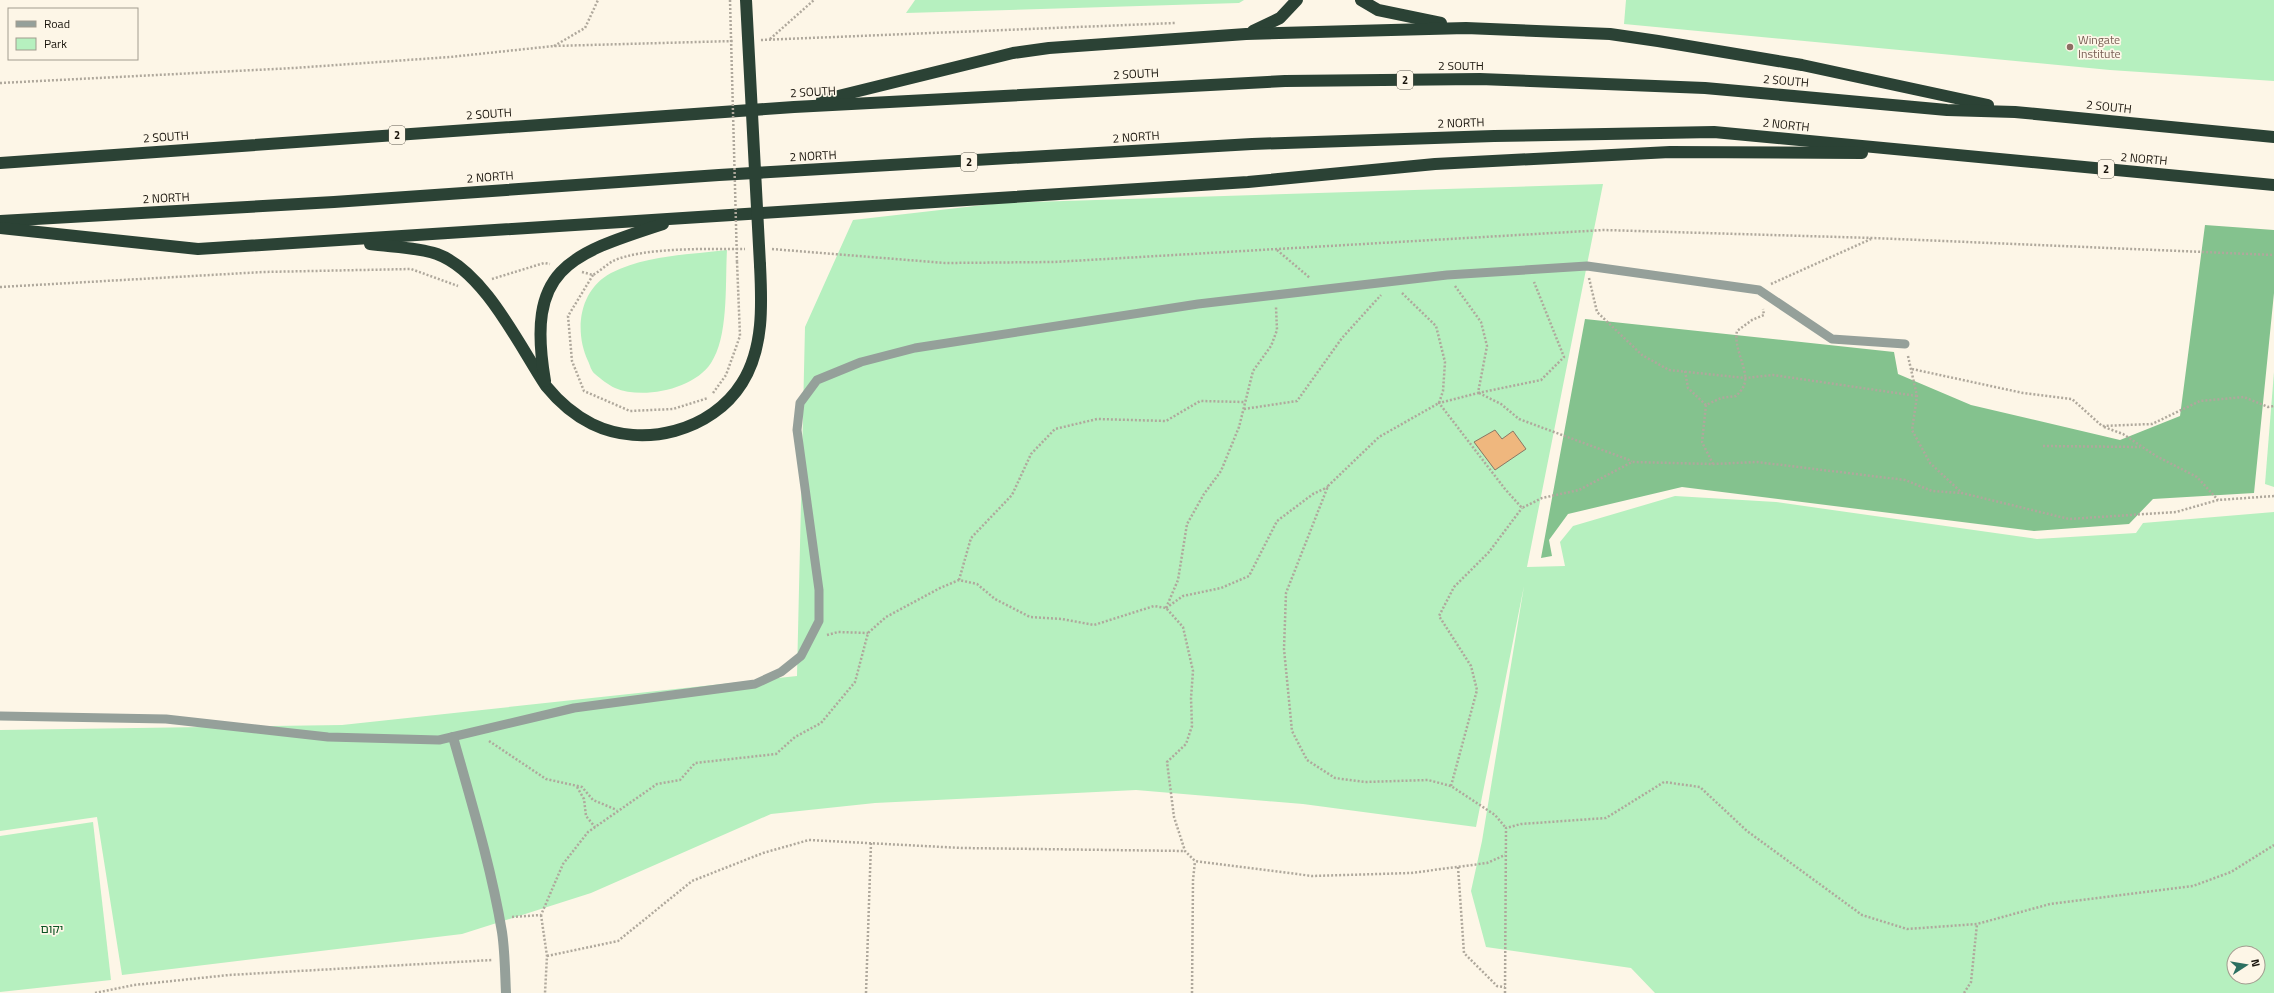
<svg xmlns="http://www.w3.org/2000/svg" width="2274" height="993" font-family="'Titillium Web','Noto Sans Hebrew',sans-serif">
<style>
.green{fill:#b6f0bf;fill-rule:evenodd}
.forest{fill:#84c28e}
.building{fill:#efb77e;stroke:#897664}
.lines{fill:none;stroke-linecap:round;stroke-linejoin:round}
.path{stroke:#afa89c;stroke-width:2.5;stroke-dasharray:2 2;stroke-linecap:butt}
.lane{stroke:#95a09a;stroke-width:9}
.street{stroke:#95a09a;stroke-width:10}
.highway{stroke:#2b4235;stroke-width:12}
.path-bridge{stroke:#afa89c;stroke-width:2.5;stroke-dasharray:2 2;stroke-linecap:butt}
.highway-bridge{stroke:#2b4235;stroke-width:12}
.education-dot{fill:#8d6e63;stroke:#fdf6e7;stroke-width:1.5}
.labels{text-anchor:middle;stroke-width:3.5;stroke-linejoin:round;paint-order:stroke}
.shield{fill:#fdf6e7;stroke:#5d584e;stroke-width:1}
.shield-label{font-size:11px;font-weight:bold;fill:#19140c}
.education-label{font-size:12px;fill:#785e54;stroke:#fdf6e7;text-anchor:start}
.street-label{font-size:12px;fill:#19140c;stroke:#fdf6e7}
.park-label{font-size:12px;fill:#0a5222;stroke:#fdf6e7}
</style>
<rect width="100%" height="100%" fill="#fdf6e7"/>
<g class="green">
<polygon points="915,0 1244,0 1239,3 906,13"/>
<polygon points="1626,0 2274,0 2274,81 2110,70 1624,24"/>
<path d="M1603,184L1527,567L1565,566L1560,542L1573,526L1675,496L1776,502L2037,539L2136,533L2143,523L2274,512V993H1655L1631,968L1486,947L1471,891L1482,841L1524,586L1476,827L1303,804L1136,790L875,803L771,814L591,893L462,934L122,975L97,817L0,831V730L342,725L797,676L805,327L853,220L1001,203ZM2234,953H2258V977H2234Z"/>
<path d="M727,250C725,283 729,336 711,363C694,389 643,400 615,388C608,385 600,378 595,374C591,371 590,365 588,361C574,331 579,290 611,273C647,255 687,255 727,250Z"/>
<polygon points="2274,372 2274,487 2265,484"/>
<polygon points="93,822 111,980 0,992 0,836"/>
</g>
<polygon class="forest" points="2205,225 2274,230 2274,293 2254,493 2153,499 2129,524 2034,531 1682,487 1568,514 1549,540 1552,556 1541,558 1585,319 1894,352 1898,374 1971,405 2120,440 2180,416"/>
<polygon class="building" points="1495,430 1502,439 1513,431 1526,449 1495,470 1474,442"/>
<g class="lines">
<g class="path">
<polyline points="770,39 814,0"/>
<polyline points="761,40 1175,23"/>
<polyline points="554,46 585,28 598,0"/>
<polyline points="0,83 294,68 450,57 554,46 734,41"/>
<polyline points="772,249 945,263 1054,262 1604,230 1873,238 2274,255"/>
<polyline points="1277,250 1310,278"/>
<path d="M582,272L593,275C600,271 606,265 613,261C643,247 711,249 745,249"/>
<polyline points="593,275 568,316 572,361 584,391 630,411 673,409 708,398"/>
<polyline points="1589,278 1597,312 1642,355 1669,370 1745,378 1773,375 1917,396"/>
<polyline points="492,279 544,263 550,264"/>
<polyline points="1771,284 1871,239"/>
<polyline points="1455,286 1481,322 1487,346 1478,393 1439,403 1505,489 1522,508 1542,498 1579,490 1632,462 1713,464 1757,462 1905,480 1932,491 1962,493"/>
<polyline points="0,287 263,272 411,269 458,286"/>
<polyline points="1402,293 1436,326 1445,362 1443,391 1439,403 1379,437 1328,486 1286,593 1284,649 1292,731 1307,760 1335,778 1365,782 1428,780 1451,786 1495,815 1506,828"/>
<polyline points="1908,356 1917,396 1912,430 1930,463 1962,493 2069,519 2176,512 2218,500 2274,496"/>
<polyline points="1912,369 2023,393 2072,399 2102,426 2152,424 2200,401 2244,397 2268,407 2274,406"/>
<path d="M1685,371L1688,388L1706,405L1721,398L1736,396C1739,393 1743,389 1744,385C1750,372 1733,349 1737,331L1752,320L1764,315L1763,309"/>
<polyline points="713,393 726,375 740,336 737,262"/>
<polyline points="1478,393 1541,380 1564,357 1534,282"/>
<polyline points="1479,393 1501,404 1519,419 1632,461"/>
<polyline points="1706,405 1702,442 1713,464"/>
<polyline points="1244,409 1297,401 1342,338 1381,295"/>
<polyline points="2104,427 2123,434 2156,456 2197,477 2218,500"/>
<polyline points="2043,446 2140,447"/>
<polyline points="959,580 971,538 1012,495 1031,454 1055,429 1097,419 1166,421 1200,401 1244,402"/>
<polyline points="1166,608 1178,580 1187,524 1204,494 1221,471 1239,427 1253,371 1271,346 1277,330 1276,307"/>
<polyline points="1166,608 1183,596 1221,588 1249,576 1277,521 1313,494 1328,487"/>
<polyline points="827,635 838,632 868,633"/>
<polyline points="489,741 546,779 582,787 593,800 617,810"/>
<polyline points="1451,786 1477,690 1471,666 1439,616 1454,587 1489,552 1522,508"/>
<polyline points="577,787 584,799 586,816 595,827"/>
<polyline points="1458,867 1464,953 1497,986 1505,987"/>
<polyline points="541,915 547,956 545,993"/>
<polyline points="512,917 541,915 563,864 588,832 657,784 680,780 695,763 776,754 795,737 821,723 855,682 868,633 886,617 940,588 959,580 977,584 995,599 1030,617 1062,619 1094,625 1154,606 1166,608 1183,627 1193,671 1191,698 1192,726 1186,744 1167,762 1174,817 1185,851 1195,861 1312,876 1411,873 1487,863 1505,855"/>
<polyline points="547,956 618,941 692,881 763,853 809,840 962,848 1185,851"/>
<polyline points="95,993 134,985 229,975 492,960"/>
<polyline points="866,993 871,843"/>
<polyline points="1192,993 1193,880 1195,861"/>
<polyline points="1505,993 1506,828 1521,824 1606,818 1664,782 1700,787 1747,831 1862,915 1907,929 1977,924 2050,904 2193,886 2231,872 2274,845"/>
<polyline points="1964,993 1971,982 1977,924"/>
</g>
<polyline class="lane" points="0,716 166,719 328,737 439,740 574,708 755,684 781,672 801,656 819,621 819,590 797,430 800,403 817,380 861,362 915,348 1198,304 1447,275 1587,266 1759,290 1832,339 1905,344"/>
<path class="street" d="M453,737C471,801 491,866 502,932C505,952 505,973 506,993"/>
<g class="highway">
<polyline points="1361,0 1378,10 1441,23"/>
<polyline points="1253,31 1280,18 1297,0"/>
<polyline points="822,100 1013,53 1049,48 1246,34 1466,28 1610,34 1658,41 1802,65 1988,105"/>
<polyline points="0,163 794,107 1285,81 1480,79 1705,88 1947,110 2015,112 2274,137"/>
<polyline points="0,221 334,202 719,175 1252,144 1494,136 1714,132 2274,185"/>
<polyline points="0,228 198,249 1248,182 1435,164 1670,152 1862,153"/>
<path d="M370,244C392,247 416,247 437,254C484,271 519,345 546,386C559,402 574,415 592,424C643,449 712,431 742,383C764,348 762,304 760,265"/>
<path d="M545,381C526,269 567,255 663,224"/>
</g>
<polyline class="path-bridge" points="730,0 737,262"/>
<polyline class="highway-bridge" points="746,0 760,265"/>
</g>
<circle class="education-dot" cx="2070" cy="47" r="4"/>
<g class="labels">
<g class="shield">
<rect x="1397" y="71" width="16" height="18" rx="3"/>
<rect x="389" y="126" width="16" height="18" rx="3"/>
<rect x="961" y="153" width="16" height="18" rx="3"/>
<rect x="2098" y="160" width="16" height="18" rx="3"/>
</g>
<g class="shield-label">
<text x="1405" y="84">2</text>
<text x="397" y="139">2</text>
<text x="969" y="166">2</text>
<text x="2106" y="173">2</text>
</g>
<g class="education-label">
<text x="2078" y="44">Wingate<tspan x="2078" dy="14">Institute</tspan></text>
</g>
<g class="street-label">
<text x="1461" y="70">2 SOUTH</text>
<text transform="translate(1136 74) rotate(-3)" y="4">2 SOUTH</text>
<text transform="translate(1786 81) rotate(5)" y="4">2 SOUTH</text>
<text transform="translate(813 92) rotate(-3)" y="4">2 SOUTH</text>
<text transform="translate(2109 107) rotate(6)" y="4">2 SOUTH</text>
<text transform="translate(489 114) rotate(-4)" y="4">2 SOUTH</text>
<text transform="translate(1461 123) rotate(-2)" y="4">2 NORTH</text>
<text transform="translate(1786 125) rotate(6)" y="4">2 NORTH</text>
<text transform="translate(166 137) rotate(-4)" y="4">2 SOUTH</text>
<text transform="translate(1136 137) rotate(-4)" y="4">2 NORTH</text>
<text transform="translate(813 156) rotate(-3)" y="4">2 NORTH</text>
<text transform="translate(2144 159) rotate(5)" y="4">2 NORTH</text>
<text transform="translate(490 177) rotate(-4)" y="4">2 NORTH</text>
<text transform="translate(166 198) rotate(-3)" y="4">2 NORTH</text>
</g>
<g class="park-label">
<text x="52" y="933">יקום</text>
</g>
</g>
<rect x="8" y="8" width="130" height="52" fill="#fdf6e7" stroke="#a29c8f"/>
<rect x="16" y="21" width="20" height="6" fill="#95a09a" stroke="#a29c8f"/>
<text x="44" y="28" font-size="12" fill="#19140c">Road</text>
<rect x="16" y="38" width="20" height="12" fill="#b6f0bf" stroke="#a29c8f"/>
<text x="44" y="48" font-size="12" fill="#19140c">Park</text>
<g transform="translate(2246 965) rotate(78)"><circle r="19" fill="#fdf6e7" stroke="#a29c8f"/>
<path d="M0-3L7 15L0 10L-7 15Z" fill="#2c7061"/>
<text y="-6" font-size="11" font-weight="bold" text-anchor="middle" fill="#19140c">N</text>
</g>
</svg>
